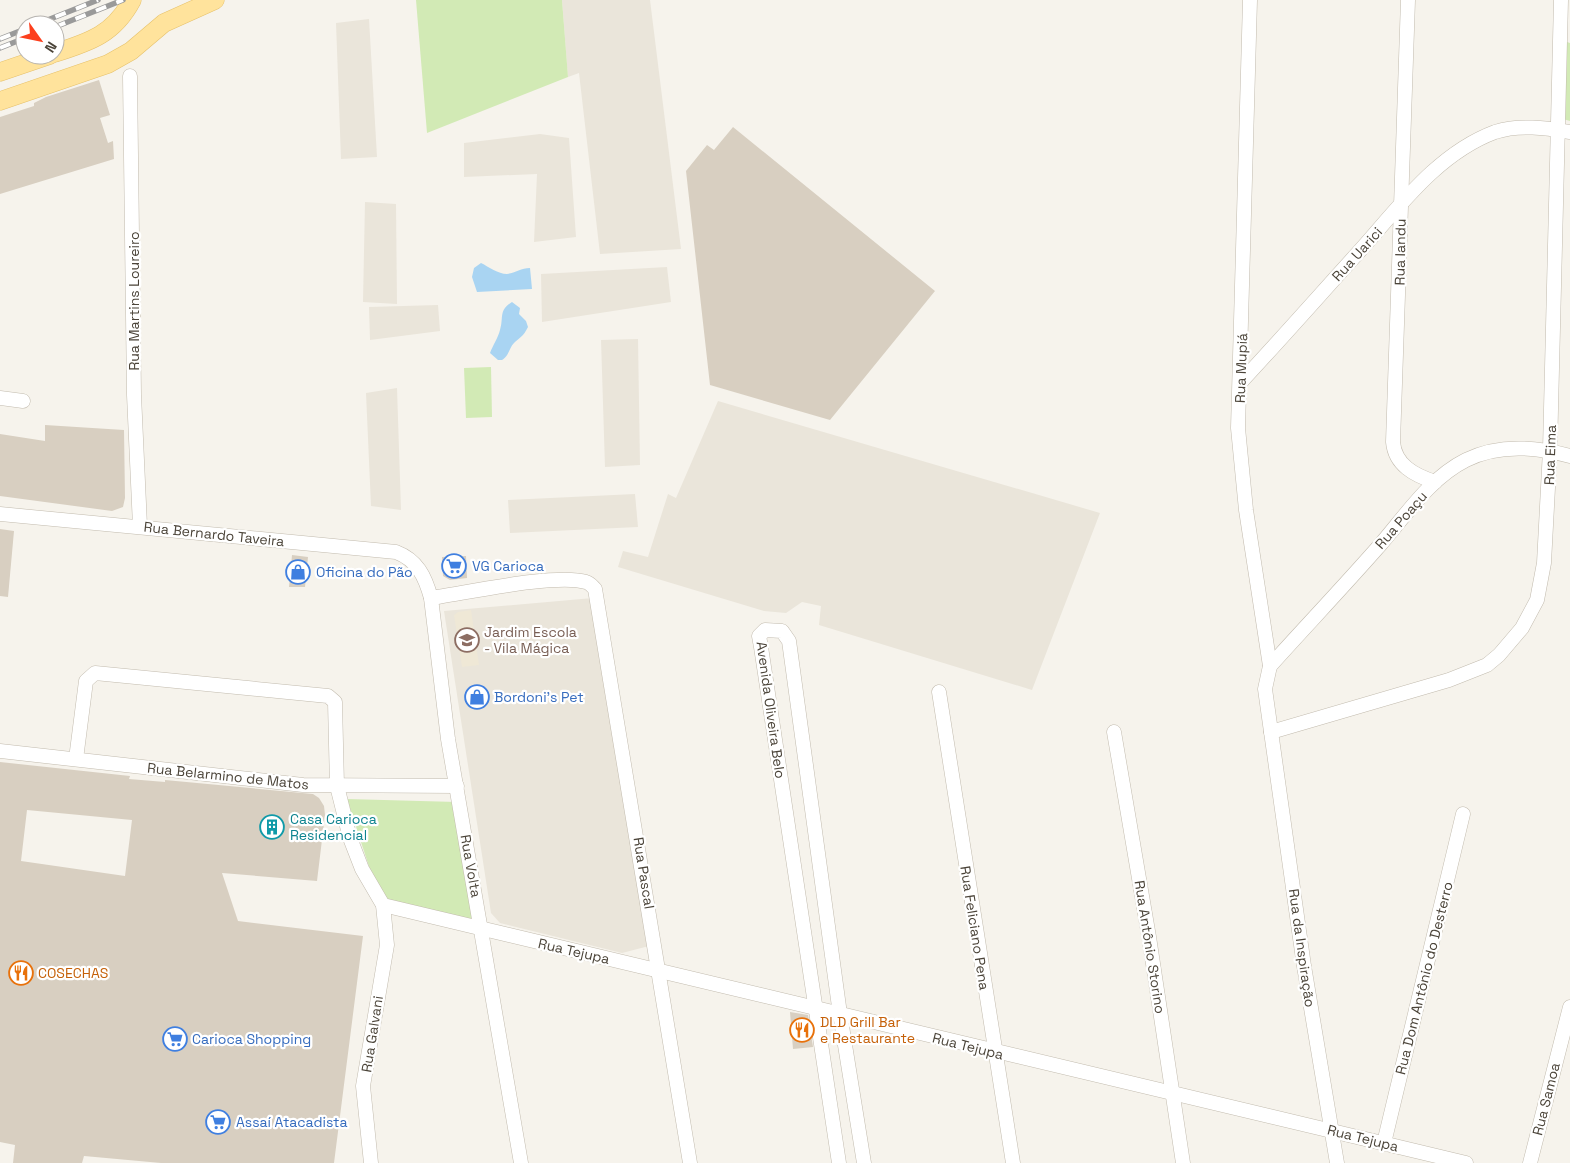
<svg xmlns="http://www.w3.org/2000/svg" width="1570" height="1163" font-family="'Space Grotesk',sans-serif">
<style>
.residential{fill:#eae5da}
.education{fill:#efe8d6}
.green{fill:#d2eab5}
.water{fill:#a9d4f2}
.building{fill:#d8cfc1;fill-rule:evenodd}
.lines{fill:none;stroke-linecap:round;stroke-linejoin:round}
.minor-casing{stroke:#c2bbae;stroke-width:15}
.major-casing{stroke:#e6c16a;stroke-width:19}
.minor{stroke:#fff;stroke-width:14}
.major{stroke:#ffe39c;stroke-width:18}
.rail-casing{stroke:#9a9a9a;stroke-width:5.5}
.rail{stroke:#fff;stroke-width:4;stroke-dasharray:11;stroke-linecap:butt}
.labels{text-anchor:middle;stroke-width:4.5;stroke-linejoin:round;paint-order:stroke}
.street-label{font-size:14px;fill:#4b4439;stroke:#fff}
.shop-label{font-size:14px;fill:#366cbe;stroke:#fff;text-anchor:start}
.education-label{font-size:14px;fill:#785e54;stroke:#fff;text-anchor:start}
.culture-label{font-size:14px;fill:#0d838f;stroke:#fff;text-anchor:start}
.food-label{font-size:14px;fill:#c56008;stroke:#fff;text-anchor:start}
</style>
<rect width="100%" height="100%" fill="#f6f3ec"/>
<g class="residential">
<polygon points="562,0 650,0 681,249 600,254 579,73 568,77"/>
<polygon points="369,19 377,157 341,159 336,23"/>
<polygon points="540,134 569,138 576,237 534,242 537,174 464,177 464,143"/>
<polygon points="365,202 396,204 397,304 363,302"/>
<polygon points="667,267 671,302 542,322 541,274"/>
<polygon points="438,305 440,331 370,340 369,307"/>
<polygon points="638,339 640,465 605,467 601,340"/>
<polygon points="397,388 401,510 371,506 366,393"/>
<polygon points="718,401 1100,513 1032,690 819,625 821,606 802,602 786,613 764,611 618,567 623,551 648,557 668,494 676,498"/>
<polygon points="635,494 638,527 510,533 508,500"/>
<polygon points="593,598 649,946 622,953 500,923 491,913 444,611"/>
</g>
<polygon class="education" points="471,610 479,665 462,667 454,615 458,612"/>
<g class="green">
<polygon points="416,0 562,0 568,77 427,133"/>
<polygon points="1567,42 1570,43 1570,121 1563,119"/>
<polygon points="491,367 492,417 466,418 464,368"/>
<polygon points="347,799 457,802 476,917 466,924 387,901 377,891"/>
</g>
<g class="water">
<path d="M481,263C489,267 498,274 507,274C515,273 521,268 530,268L532,289L477,292L472,277L474,268Z"/>
<path d="M512,302L520,308L519,314L526,321L528,327C523,337 520,337 514,343C509,348 509,356 502,360H498L490,353C493,345 498,338 500,330C504,318 498,311 512,302Z"/>
</g>
<g class="building">
<polygon points="99,80 110,115 100,118 108,143 113,141 114,159 0,194 0,117 34,106 34,103 46,97"/>
<polygon points="733,127 935,291 830,420 710,385 686,171 707,145 714,150"/>
<polygon points="45,425 124,430 125,498 123,507 112,511 0,496 0,434 45,441"/>
<polygon points="0,529 14,531 8,597 0,596"/>
<polygon points="292,555 308,557 305,587 289,587"/>
<polygon points="466,556 467,578 450,580 443,576 442,557"/>
<polygon points="486,688 489,703 468,707 465,692"/>
<path d="M0,762L130,776L129,779L165,782V780L313,794L319,798L324,806L325,815L317,881L222,873L238,921L363,936L334,1163H161L84,1156L82,1163H13L15,1145L0,1142ZM27,810L132,820L125,876L21,861Z"/>
<polygon points="790,1012 808,1015 813,1047 793,1049"/>
</g>
<g class="lines">
<g class="minor-casing">
<g id="minor">
<polyline points="1250,0 1238,428 1246,510 1270,666 1265,689 1304,966 1337,1163"/>
<path d="M1408,0L1393,442C1395,465 1414,475 1435,482"/>
<polyline points="130,76 134,395 140,526"/>
<path d="M1241,382C1280,340 1318,297 1356,255C1397,210 1436,154 1495,132C1519,124 1546,128 1570,132"/>
<polyline points="0,398 23,401"/>
<path d="M0,514L396,552C417,560 425,576 431,598L448,739L521,1163"/>
<path d="M431,598C466,593 556,573 586,582C590,583 592,586 595,589L690,1163"/>
<path d="M1270,666C1306,626 1344,586 1380,545C1406,515 1430,478 1466,460C1498,444 1537,447 1570,456"/>
<polyline points="939,692 1013,1163"/>
<polyline points="1114,732 1149,937 1183,1163"/>
<polyline points="1271,732 1449,680 1487,665 1499,655 1522,628 1537,600 1544,563 1550,450 1561,0"/>
<polyline points="0,751 303,785 457,786"/>
<polyline points="76,759 86,681 95,673 328,696 335,702 337,786 350,838 362,869 383,905 387,945 363,1086 371,1163"/>
<polyline points="383,905 1466,1163"/>
<polyline points="1384,1143 1463,814"/>
<polyline points="839,1163 761,647 759,636 765,630 782,631 789,641 840,1014 864,1163"/>
<polyline points="1530,1163 1570,1007"/>
</g>
</g>
<g class="major-casing">
<g id="major">
<path d="M55,53C90,42 114,34 132,0"/>
<polyline points="0,72 50,55"/>
<polyline points="0,101 108,64 131,51 164,23 215,0"/>
</g>
</g>
<use href="#minor" class="minor"/>
<use href="#major" class="major"/>
<g class="rail-casing">
<g id="rail">
<polyline points="35,25 98,0"/>
<polyline points="55,27 123,0"/>
<polyline points="0,39 25,29"/>
<polyline points="0,48 25,38"/>
</g>
</g>
<use href="#rail" class="rail"/>
</g>
<defs>
<g id="supermarket-ring" transform="scale(1.25)"><circle r="9.5" fill="#fff" stroke="#3f7fe0" stroke-width="1.5"/><path d="M-6-5.5h2.5l.6 2H6L4.5 2H-2.5L-4.4-4H-6ZM-1.5 3.2a1.3 1.3 0 1 0 .1 0ZM3 3.2a1.3 1.3 0 1 0 .1 0Z" fill="#3f7fe0"/></g>
<g id="shop-ring" transform="scale(1.25)"><circle r="9.5" fill="#fff" stroke="#3f7fe0" stroke-width="1.5"/><path d="M-5-2.5h2.3a2.7 3.5 0 0 1 5.4 0H5L5.5 6h-11ZM-1.5-2.5h3a1.5 2.3 0 0 0-3 0Z" fill="#3f7fe0"/></g>
<g id="school-ring" transform="scale(1.25)"><circle r="9.5" fill="#fff" stroke="#8d6e63" stroke-width="1.5"/><path d="M0-5L7-2L0 1L-7-2ZM-4 1L0 2.5L4 1V4Q0 6-4 4Z" fill="#8d6e63"/></g>
<g id="building-ring" transform="scale(1.25)"><circle r="9.5" fill="#fff" stroke="#0f9aa8" stroke-width="1.5"/><path d="M-4-6H4V6H1V3H-1V6H-4ZM-2.5-4.3h1.7v1.8h-1.7ZM.8-4.3h1.7v1.8H.8ZM-2.5-1h1.7V.8h-1.7ZM.8-1h1.7V.8H.8Z" fill="#0f9aa8"/></g>
<g id="restaurant-ring" transform="scale(1.25)"><circle r="9.5" fill="#fff" stroke="#e8710a" stroke-width="1.5"/><path d="M-5-6h1v4h1v-4h1v4h1v-4h1v5L-1.5 .5V6h-2V.5L-5-1ZM5-6V6H3V1.5H1.5Q1.5-4 5-6Z" fill="#e8710a"/></g>
</defs>
<g fill-rule="evenodd">
<use href="#supermarket-ring" x="454" y="566"/>
<use href="#shop-ring" x="298" y="572"/>
<use href="#school-ring" x="467" y="640"/>
<use href="#shop-ring" x="477" y="697"/>
<use href="#building-ring" x="272" y="827"/>
<use href="#restaurant-ring" x="21" y="973"/>
<use href="#restaurant-ring" x="802" y="1030"/>
<use href="#supermarket-ring" x="175" y="1039"/>
<use href="#supermarket-ring" x="218" y="1122"/>
</g>
<g class="labels">
<g class="street-label">
<text transform="translate(1400 252) rotate(-89)" y="5">Rua Iandu</text>
<text transform="translate(1357 254) rotate(-48)" y="5">Rua Uarici</text>
<text transform="translate(134 301) rotate(-90)" y="5">Rua Martins Loureiro</text>
<text transform="translate(1241 368) rotate(-88)" y="5">Rua Mupiá</text>
<text transform="translate(1550 455) rotate(-88)" y="5">Rua Eima</text>
<text transform="translate(1401 520) rotate(-49)" y="5">Rua Poaçu</text>
<text transform="translate(214 534) rotate(6)" y="5">Rua Bernardo Taveira</text>
<text transform="translate(771 710) rotate(82)" y="5">Avenida Oliveira Belo</text>
<text transform="translate(228 776) rotate(6)" y="5">Rua Belarmino de Matos</text>
<text transform="translate(471 866) rotate(80)" y="5">Rua Volta</text>
<text transform="translate(644 873) rotate(81)" y="5">Rua Pascal</text>
<text transform="translate(975 928) rotate(81)" y="5">Rua Feliciano Pena</text>
<text transform="translate(1150 947) rotate(81)" y="5">Rua Antônio Storino</text>
<text transform="translate(1302 948) rotate(82)" y="5">Rua da Inspiração</text>
<text transform="translate(574 951) rotate(13)" y="5">Rua Tejupa</text>
<text transform="translate(1424 978) rotate(-76)" y="5">Rua Dom Antônio do Desterro</text>
<text transform="translate(372 1034) rotate(-81)" y="5">Rua Galvani</text>
<text transform="translate(968 1046) rotate(14)" y="5">Rua Tejupa</text>
<text transform="translate(1546 1099) rotate(-76)" y="5">Rua Samoa</text>
<text transform="translate(1363 1138) rotate(14)" y="5">Rua Tejupa</text>
</g>
<g class="shop-label">
<text x="472" y="571">VG Carioca</text>
<text x="316" y="577">Oficina do Pão</text>
<text x="494" y="702">Bordoni's Pet</text>
<text x="192" y="1044">Carioca Shopping</text>
<text x="236" y="1127">Assaí Atacadista</text>
</g>
<g class="education-label">
<text x="484" y="637">Jardim Escola<tspan x="484" dy="16">- Vila Mágica</tspan></text>
</g>
<g class="culture-label">
<text x="290" y="824">Casa Carioca<tspan x="290" dy="16">Residencial</tspan></text>
</g>
<g class="food-label">
<text x="38" y="978">COSECHAS</text>
<text x="820" y="1027">DLD Grill Bar<tspan x="820" dy="16">e Restaurante</tspan></text>
</g>
</g>
<g transform="translate(40 40) rotate(123)"><circle r="24" fill="#ffffff" stroke="#b7b4b0"/>
<path d="M0-4L9 19L0 12L-9 19Z" fill="#fc3f1d"/>
<text y="-8" font-size="14" font-weight="bold" text-anchor="middle" fill="#4b4439">N</text>
</g>
</svg>
